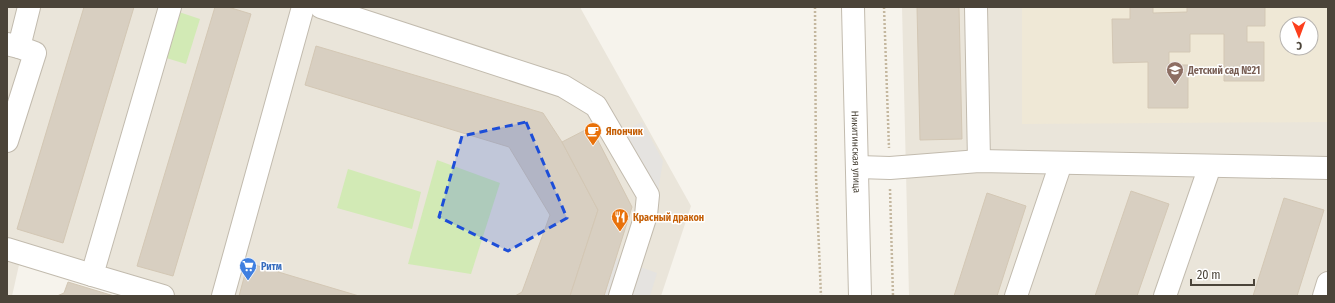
<svg xmlns="http://www.w3.org/2000/svg" width="1335" height="303" font-family="'Fira Sans Condensed',sans-serif">
<style>
.residential{fill:#eae5da;fill-rule:evenodd}
.education{fill:#efe8d6;fill-rule:evenodd}
.green{fill:#d2eab5}
.parking{fill:#e5e3e0}
.building{fill:#d8cfc1;stroke:#d3c7b4}
.lines{fill:none;stroke-linecap:round;stroke-linejoin:round}
.minor-casing{stroke:#c2bbae;stroke-width:24}
.path{stroke:#c4b79f;stroke-width:2.5;stroke-dasharray:2 2;stroke-linecap:butt}
.minor{stroke:#fff;stroke-width:22}
.marked{fill:#1d4ed8;fill-opacity:0.2;stroke:#1d4ed8;stroke-width:3;stroke-dasharray:8 5;stroke-linejoin:round}
.labels{text-anchor:middle;stroke-width:3;stroke-linejoin:round;paint-order:stroke}
.education-label{font-size:10px;font-weight:bold;fill:#785e54;stroke:#fff;text-anchor:start}
.food-label{font-size:10px;font-weight:bold;fill:#c56008;stroke:#fff;text-anchor:start}
.street-label{font-size:10px;fill:#4b4439;stroke:#fff}
.shop-label{font-size:10px;font-weight:bold;fill:#366cbe;stroke:#fff;text-anchor:start}
</style>
<rect width="100%" height="100%" fill="#f6f3ec"/>
<g class="residential">
<polygon points="7,7 581,7 581,9 691,206 661,296 128,296 19,265 12,296 7,296"/>
<path d="M902,7H1328V296H909ZM1287,24H1311V48H1287Z"/>
</g>
<path class="education" d="M1022,7H1328V122L1022,124ZM1287,24H1311V48H1287Z"/>
<g class="green">
<polygon points="179,12 200,19 186,64 163,57"/>
<polygon points="437,160 500,183 471,274 408,264"/>
<polygon points="348,169 421,192 412,229 337,208"/>
</g>
<g class="parking">
<polygon points="642,122 663,161 658,191 624,131"/>
<polygon points="616,258 657,273 650,296 604,296"/>
</g>
<g class="building">
<polygon points="84,7 134,7 63,243 17,229"/>
<polygon points="215,7 228,7 251,14 173,276 137,266"/>
<polygon points="917,7 959,7 962,139 920,140"/>
<polygon points="1130,7 1153,7 1153,13 1187,12 1187,7 1265,7 1265,26 1247,26 1247,42 1264,42 1264,81 1224,81 1224,34 1190,34 1190,52 1169,52 1169,65 1188,65 1188,108 1148,108 1148,62 1113,63 1112,19 1130,19"/>
<polygon points="316,46 543,113 562,142 598,210 570,296 515,296 522,292 550,215 509,147 305,85"/>
<polygon points="591,127 632,207 604,296 570,296 598,210 562,142"/>
<polygon points="1131,191 1169,204 1137,296 1095,296"/>
<polygon points="987,193 1026,206 997,296 954,296"/>
<polygon points="1284,198 1324,210 1297,296 1253,296"/>
<polygon points="248,263 359,296 239,296"/>
<polygon points="68,282 114,296 57,296 64,293"/>
</g>
<g class="lines">
<g class="minor-casing">
<g id="minor">
<polyline points="321,7 563,86 596,106 648,195 646,215 620,296"/>
<path id="s1" d="M853,7L860,296"/>
<polyline points="976,7 979,161"/>
<polyline points="7,44 19,47 29,7"/>
<polyline points="7,141 35,53 19,47"/>
<polyline points="858,167 890,168 979,161 1328,168"/>
<polyline points="7,249 92,275"/>
<polyline points="163,296 92,275 170,7"/>
<polyline points="223,296 303,7"/>
<polyline points="1016,296 1061,163"/>
<polyline points="1165,296 1210,166"/>
<polyline points="1324,296 1328,283"/>
</g>
</g>
<g class="path">
<polyline points="815,7 816,177 821,296"/>
<polyline points="884,7 889,148"/>
<polyline points="890,189 893,296"/>
</g>
<use href="#minor" class="minor"/>
</g>
<path class="marked" d="M526,122L567,218L508,251L439,217L462,136Z"/>
<defs>
<g id="school-pin" transform="scale(0.9)"><path d="M0 17L-7.5 6A9.5 9.5 0 1 1 7.5 6Z" fill="#8d6e63" stroke="#fff"/><path d="M0-5L7-2L0 1L-7-2ZM-4 1L0 2.5L4 1V4Q0 6-4 4Z" fill="#fff"/></g>
<g id="cafe-pin" transform="scale(0.9)"><path d="M0 17L-7.5 6A9.5 9.5 0 1 1 7.5 6Z" fill="#e8710a" stroke="#fff"/><path d="M-5.5-4.5H6V0H3Q3 3.5 0 3.5H-2.5Q-5.5 3.5-5.5 0ZM3-3.2v2h1.7v-2ZM-6 4.5H4V6H-6Z" fill="#fff"/></g>
<g id="restaurant-pin" transform="scale(0.9)"><path d="M0 17L-7.5 6A9.5 9.5 0 1 1 7.5 6Z" fill="#e8710a" stroke="#fff"/><path d="M-5-6h1v4h1v-4h1v4h1v-4h1v5L-1.5 .5V6h-2V.5L-5-1ZM5-6V6H3V1.5H1.5Q1.5-4 5-6Z" fill="#fff"/></g>
<g id="supermarket-pin" transform="scale(0.9)"><path d="M0 17L-7.5 6A9.5 9.5 0 1 1 7.5 6Z" fill="#3f7fe0" stroke="#fff"/><path d="M-6-5.5h2.5l.6 2H6L4.5 2H-2.5L-4.4-4H-6ZM-1.5 3.2a1.3 1.3 0 1 0 .1 0ZM3 3.2a1.3 1.3 0 1 0 .1 0Z" fill="#fff"/></g>
</defs>
<g fill-rule="evenodd">
<use href="#school-pin" x="1175" y="70"/>
<use href="#cafe-pin" x="593" y="131"/>
<use href="#restaurant-pin" x="620" y="217"/>
<use href="#supermarket-pin" x="248" y="266"/>
</g>
<g class="labels">
<g class="education-label">
<text x="1188" y="74">Детский сад №21</text>
</g>
<g class="food-label">
<text x="606" y="135">Япончик</text>
<text x="633" y="221">Красный дракон</text>
</g>
<g class="street-label">
<text dy="4" stroke="none"><textPath href="#s1" startOffset="145">Никитинская улица</textPath></text>
</g>
<g class="shop-label">
<text x="261" y="270">Ритм</text>
</g>
</g>
<rect width="1335" height="303" fill="none" stroke="#4b4439" stroke-width="16"/>
<g transform="translate(1299 36) rotate(179)"><circle r="19" fill="#ffffff" stroke="#b7b4b0"/>
<path d="M0-3L7 15L0 10L-7 15Z" fill="#fc3f1d"/>
<text y="-6" font-size="11" font-weight="bold" text-anchor="middle" fill="#4b4439">С</text>
</g>
<path d="M1191 279v6h63v-6" fill="none" stroke="#4b4439" stroke-width="2"/>
<text x="1197" y="279" font-size="12" fill="#4b4439" stroke="#ffffff" stroke-width="3" paint-order="stroke">20 m</text>
</svg>
